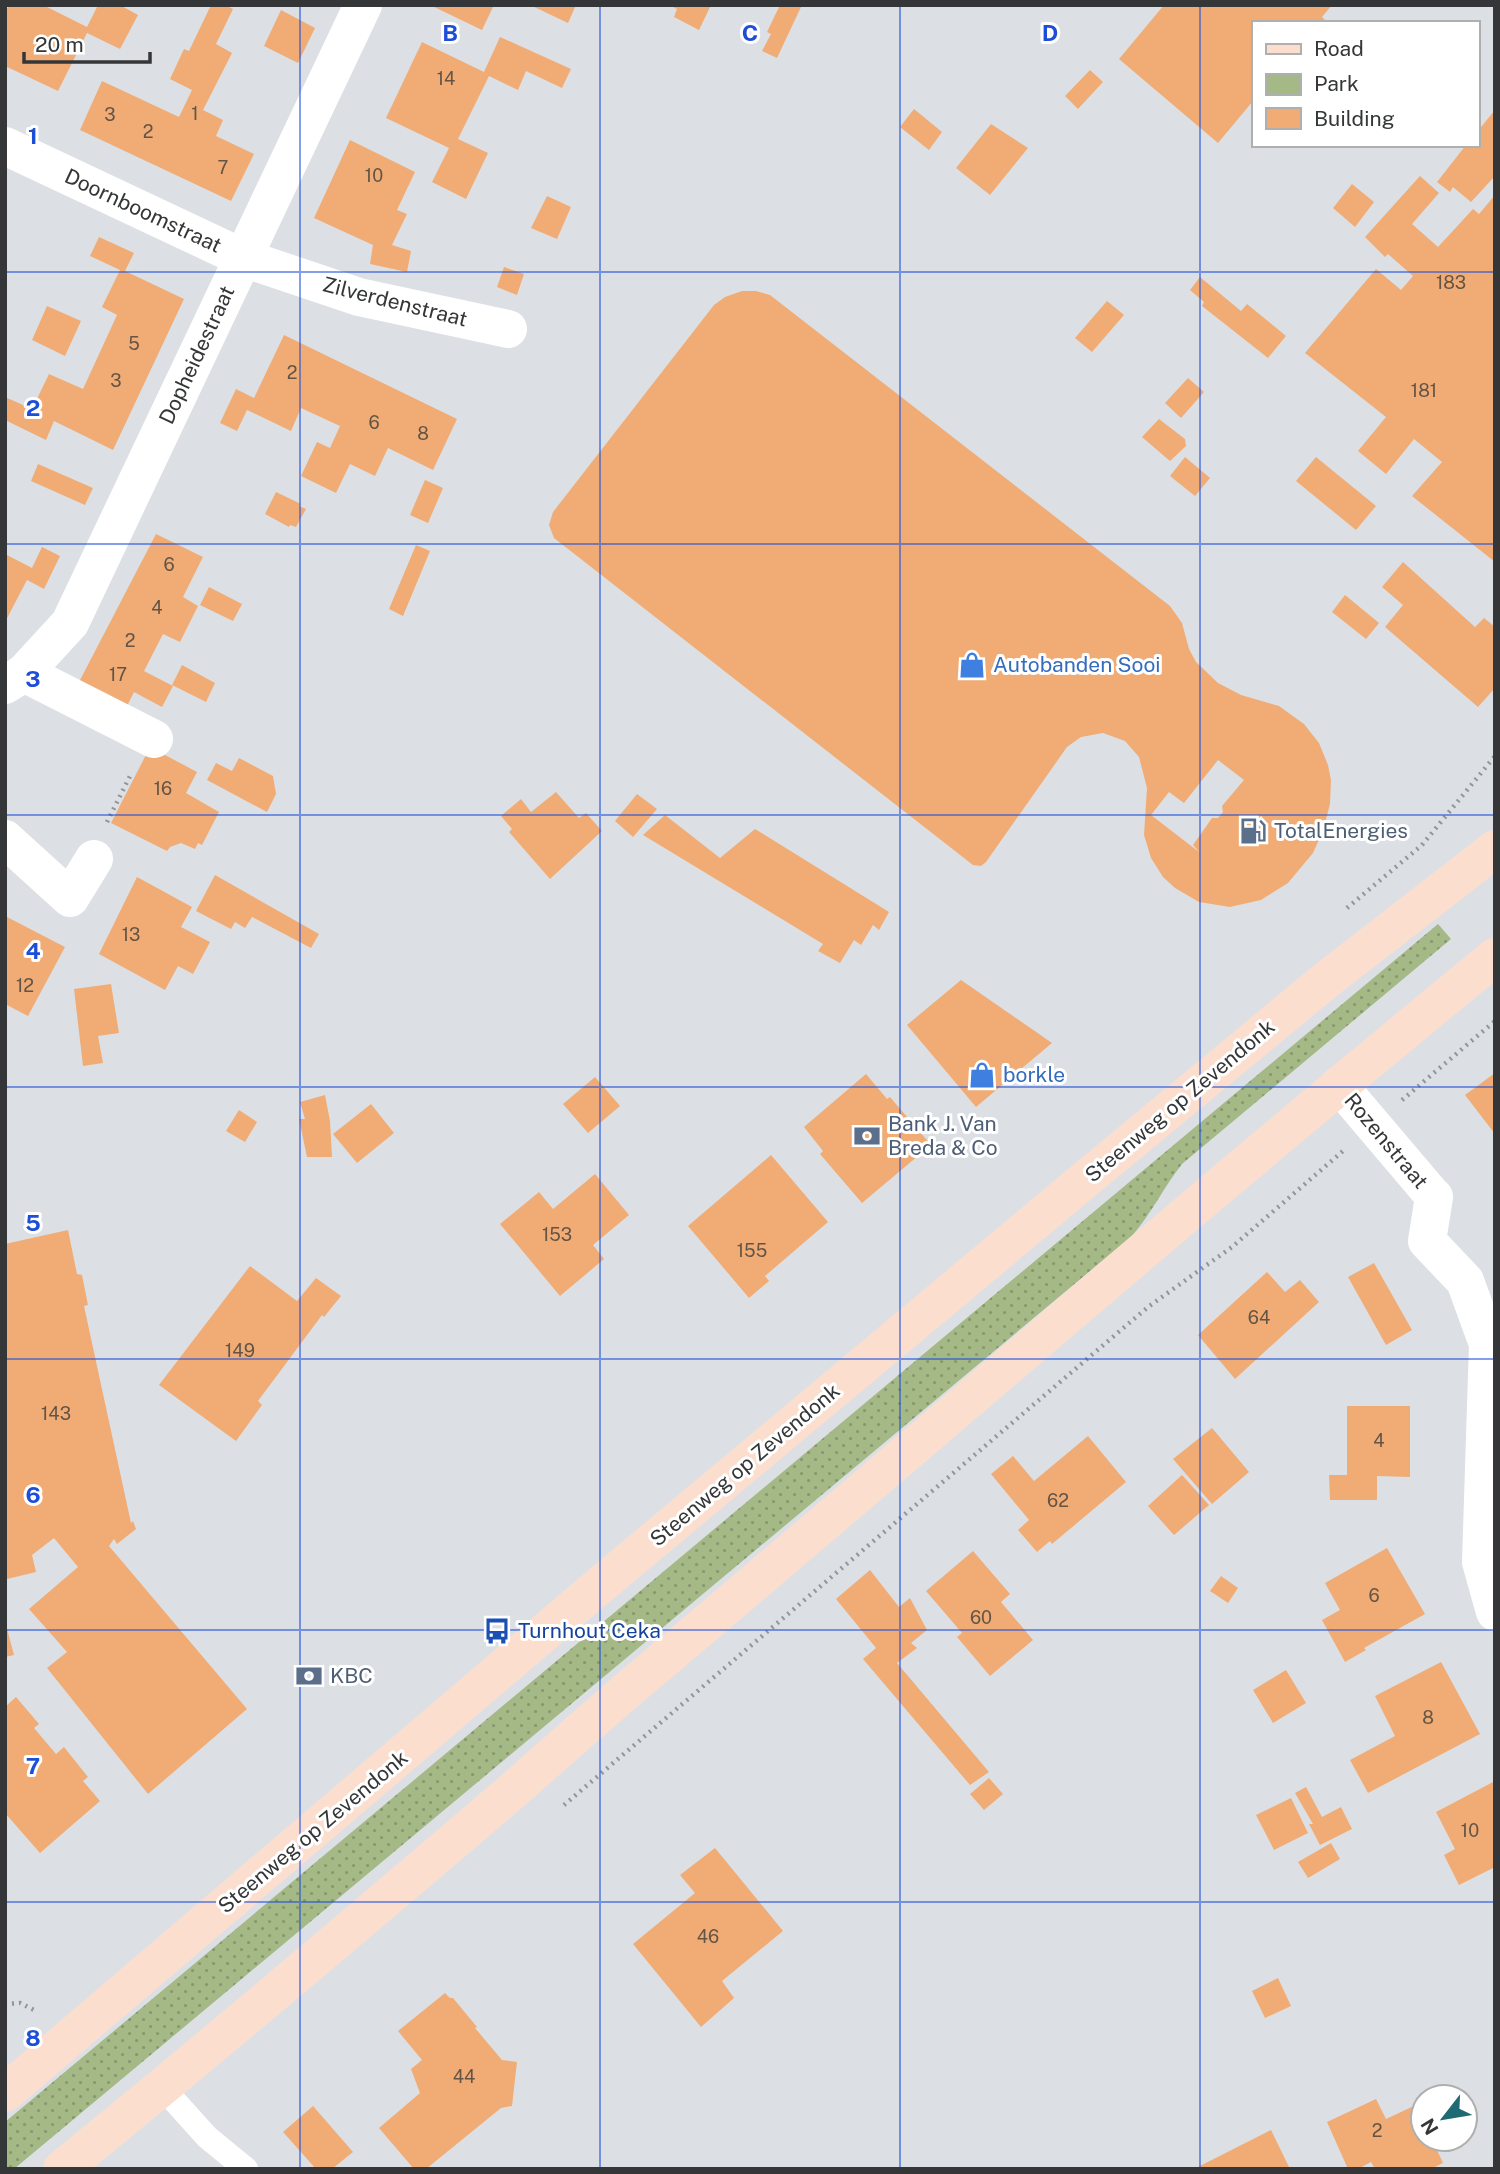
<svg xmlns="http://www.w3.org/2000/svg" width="1500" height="2174" font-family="'Public Sans',sans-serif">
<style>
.green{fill:url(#green-dots)}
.building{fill:#f0ac74;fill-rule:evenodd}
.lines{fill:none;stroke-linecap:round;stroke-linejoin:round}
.path{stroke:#929599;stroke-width:4.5;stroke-dasharray:2 5;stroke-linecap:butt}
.service{stroke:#fff;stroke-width:24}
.pedestrian{stroke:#fff;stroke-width:37}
.minor{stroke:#fff;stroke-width:38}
.primary{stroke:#fcdecf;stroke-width:38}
.grid{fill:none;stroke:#1d4ed8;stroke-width:2;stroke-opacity:0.55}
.labels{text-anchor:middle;stroke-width:6;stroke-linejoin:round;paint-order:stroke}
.number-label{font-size:18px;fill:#635446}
.street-label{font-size:21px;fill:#343637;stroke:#fff}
.shop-label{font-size:21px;fill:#366cbe;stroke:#fff;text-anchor:start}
.service-label{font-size:21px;fill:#4e5e75;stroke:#fff;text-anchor:start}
.transit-label{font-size:21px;fill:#164399;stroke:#fff;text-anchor:start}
.grid-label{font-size:23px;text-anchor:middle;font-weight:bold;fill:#1d4ed8;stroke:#fff;stroke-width:6;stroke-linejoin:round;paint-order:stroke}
</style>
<defs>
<pattern id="green-dots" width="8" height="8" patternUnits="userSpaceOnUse" patternTransform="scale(1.75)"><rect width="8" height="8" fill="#a5b986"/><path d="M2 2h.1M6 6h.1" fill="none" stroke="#87976e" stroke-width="1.8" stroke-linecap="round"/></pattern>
</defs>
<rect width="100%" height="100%" fill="#dce0e5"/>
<path class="green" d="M1438,924L1451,939L1182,1164C1164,1187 1151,1214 1132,1236L14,2169H5V2122Z"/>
<g class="building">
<polygon points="9,5 43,5 87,27 98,5 120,5 138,15 120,49 87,33 58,91 5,66 5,7 8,8"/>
<polygon points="211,5 225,5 233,9 216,44 232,53 203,110 223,120 216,136 254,154 231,201 80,130 102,81 179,117 192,90 170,79 184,49 189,51"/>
<polygon points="430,5 494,5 482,30"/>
<polygon points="530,5 576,5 568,23"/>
<polygon points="669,5 711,5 699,30 674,17 677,9"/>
<polygon points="780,5 801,7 777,58 762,51 771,34 767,32"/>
<polygon points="1164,5 1332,5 1322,17 1328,23 1253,23 1253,101 1218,143 1119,59"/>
<polygon points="281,10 315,28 298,63 264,46"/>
<polygon points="500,37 571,69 562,88 526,71 518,90 489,76 458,139 488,153 466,199 432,182 449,148 386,118 422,42 484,72"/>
<polygon points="1090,70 1103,82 1078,109 1065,96"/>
<polygon points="914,109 942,132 929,150 900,127"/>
<polygon points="1495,110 1495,176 1471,202 1453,187 1450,192 1437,182 1466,145 1477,145 1477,132"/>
<polygon points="991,124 1028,148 990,195 956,168"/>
<polygon points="350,140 415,172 397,210 407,214 392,245 411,251 407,272 370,264 373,245 314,218"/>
<polygon points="1420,176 1439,193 1412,224 1438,247 1473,209 1479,214 1495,195 1495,562 1412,496 1442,462 1414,439 1386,474 1358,451 1386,417 1305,353 1376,269 1401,290 1413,276 1388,254 1385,257 1365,237"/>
<polygon points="1352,184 1374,202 1355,227 1333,208"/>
<polygon points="547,196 571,207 557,239 531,228"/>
<polygon points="99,237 134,253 125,271 184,299 113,450 54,421 46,440 5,420 5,397 32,409 49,374 83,389 117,315 102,307 120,270 90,256"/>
<polygon points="504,267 524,274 517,295 497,287"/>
<polygon points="1200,277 1241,311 1247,304 1286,336 1268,358 1202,306 1204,302 1190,290"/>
<path d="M742,291H756L770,295L1170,606L1182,623L1189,649L1196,662L1218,683L1241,695L1279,706L1304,724L1319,743L1328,765L1331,780L1330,804L1323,831L1313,853L1288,883L1261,900L1230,907L1199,902L1175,888L1163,877L1151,858L1144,835L1147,788L1139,757L1125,741L1103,733L1081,737L1067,747L986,862L981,866L973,865L554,538L549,525L553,512L714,305L725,297ZM1218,760L1244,780L1222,806L1223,812L1218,818H1212L1193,845L1199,852L1151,815L1169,792L1184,803Z"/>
<polygon points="1107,301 1124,315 1092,352 1075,338"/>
<polygon points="47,306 81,321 65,356 32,340"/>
<polygon points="284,335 457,419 433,470 388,448 375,476 350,464 336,493 301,476 317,442 330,448 340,426 301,408 291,431 247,410 237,431 220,423 236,389 254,398"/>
<polygon points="1188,378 1204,392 1181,418 1165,403"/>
<polygon points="1159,419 1185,439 1186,446 1170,461 1142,437"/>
<polygon points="1185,457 1210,478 1195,496 1170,476"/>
<polygon points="1316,457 1376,506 1356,530 1296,481"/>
<polygon points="38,464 93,488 85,505 31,481"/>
<polygon points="425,480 443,488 428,523 410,515"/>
<polygon points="276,492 301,504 299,506 306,509 296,527 290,525 289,527 265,514"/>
<polygon points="156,534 203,557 183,597 198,606 180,642 163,634 144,671 173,686 162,707 134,692 127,706 79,682"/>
<polygon points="416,545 430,551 403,616 389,609"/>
<polygon points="42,547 60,556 44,589 27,580 5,622 5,554 32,568"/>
<polygon points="1403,562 1475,627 1484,618 1495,627 1495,688 1478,707 1385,627 1403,605 1382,587"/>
<polygon points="209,587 242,604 233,621 200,605"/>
<polygon points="1345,595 1379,623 1366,639 1332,612"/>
<polygon points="182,665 215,683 206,702 172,685"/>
<polygon points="150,747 197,772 186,793 219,812 202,845 198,843 195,849 181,843 170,847 167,851 111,823"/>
<polygon points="239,758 273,776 276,794 267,812 207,780 216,763 232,771"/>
<polygon points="556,792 579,818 586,813 602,831 550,879 509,832 512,829 501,816 521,799 531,812"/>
<polygon points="637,794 657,809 633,837 615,821"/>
<polygon points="665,815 720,858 755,829 889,912 879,930 873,925 861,945 854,940 840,963 818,951 823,944 643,835"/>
<polygon points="215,875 319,934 311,948 252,917 245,928 235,922 231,929 196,911"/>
<polygon points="137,877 192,907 181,927 210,942 193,974 178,966 165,990 99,954"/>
<polygon points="5,916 65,947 28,1016 5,1004"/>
<polygon points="961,980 1052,1043 976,1107 907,1025"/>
<polygon points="111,984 119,1033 98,1036 103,1063 83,1066 74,989"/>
<polygon points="1495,1073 1495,1134 1465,1095"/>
<polygon points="866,1074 887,1099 890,1097 931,1145 862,1203 820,1154 823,1151 804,1127"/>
<polygon points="595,1077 620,1106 588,1133 563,1104"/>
<polygon points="325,1095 330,1121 332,1157 307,1157 299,1119 305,1119 300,1102"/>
<polygon points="371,1104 394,1133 357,1163 333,1134"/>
<polygon points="239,1110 257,1122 245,1142 226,1131"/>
<polygon points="771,1155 828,1222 765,1276 769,1281 749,1298 688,1226"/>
<polygon points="595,1174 629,1215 593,1245 604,1259 560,1296 500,1224 539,1192 553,1209"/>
<polygon points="68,1230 77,1274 82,1275 88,1305 84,1306 131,1523 133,1521 136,1529 117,1544 114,1539 109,1546 247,1709 148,1794 47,1668 67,1652 29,1609 78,1567 54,1538 32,1555 36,1572 7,1579 5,1573 5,1244"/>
<polygon points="1374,1263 1412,1330 1386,1345 1348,1277"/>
<polygon points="250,1266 297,1301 316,1278 341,1296 324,1317 322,1315 258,1401 262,1405 236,1441 159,1385"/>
<polygon points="1267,1272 1285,1292 1300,1280 1319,1302 1235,1379 1198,1335"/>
<polygon points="1347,1406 1410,1406 1410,1477 1377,1476 1377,1500 1330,1500 1329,1475 1347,1475"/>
<polygon points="1212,1428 1249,1472 1212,1504 1173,1459"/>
<polygon points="1088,1436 1126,1482 1052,1544 1050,1541 1037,1552 1018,1530 1029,1520 991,1474 1013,1456 1034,1481"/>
<polygon points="1182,1475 1209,1505 1174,1535 1148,1506"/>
<polygon points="1387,1548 1425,1614 1364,1648 1366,1650 1345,1662 1322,1620 1340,1610 1325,1583"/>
<polygon points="973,1551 1010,1594 1001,1602 1033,1640 990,1676 957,1637 962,1633 926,1591"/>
<polygon points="870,1570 899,1607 910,1598 927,1630 911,1643 917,1648 897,1663 989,1772 970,1785 863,1659 876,1648 836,1599"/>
<polygon points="1221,1576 1238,1588 1228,1603 1210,1591"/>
<polygon points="5,1621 14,1655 5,1657"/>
<polygon points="1441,1662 1480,1734 1368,1793 1350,1760 1395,1736 1375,1696"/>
<polygon points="1286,1670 1306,1703 1273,1723 1253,1690"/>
<polygon points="16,1697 39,1724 34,1728 56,1754 64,1747 88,1777 83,1781 100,1801 40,1853 5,1813 5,1707"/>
<polygon points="989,1778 1003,1794 984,1810 970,1794"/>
<polygon points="1495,1781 1495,1867 1459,1885 1444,1855 1455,1849 1436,1812"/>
<polygon points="1306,1787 1322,1817 1341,1807 1352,1829 1320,1845 1309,1824 1313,1824 1295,1793"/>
<polygon points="1291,1798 1308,1833 1274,1850 1256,1815"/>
<polygon points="1331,1843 1340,1859 1308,1878 1298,1862"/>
<polygon points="715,1848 783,1931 722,1981 734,1998 701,2027 633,1944 695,1893 680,1875"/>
<polygon points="1278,1978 1291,2006 1265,2018 1252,1991"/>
<polygon points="445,1993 450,1998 453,1998 477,2027 475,2028 502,2060 517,2062 512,2106 501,2108 426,2169 414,2169 379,2128 420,2093 411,2069 422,2060 398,2031"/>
<polygon points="1376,2099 1386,2119 1416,2105 1423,2120 1423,2139 1432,2139 1443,2163 1431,2169 1375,2169 1371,2162 1358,2169 1348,2169 1327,2122"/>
<polygon points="313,2106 353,2152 332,2169 316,2169 283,2132"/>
<polygon points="1271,2130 1290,2169 1194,2169"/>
</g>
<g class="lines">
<g class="path">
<polyline points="107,822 131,774"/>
<polyline points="1347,908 1422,845 1495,756"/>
<polyline points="1402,1100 1495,1021"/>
<polyline points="564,1805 1148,1307 1232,1247 1343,1151"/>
<polyline points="5,2004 20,2003 36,2011"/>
</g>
<polyline class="service" points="162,2087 207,2137 246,2169"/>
<polyline class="pedestrian" points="1339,1085 1434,1197"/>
<g class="minor">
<polyline points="5,146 243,258 359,297 508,329"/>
<polyline points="24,673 154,739"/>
<polyline points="5,685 24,673 70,623 363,5"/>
<polyline points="5,839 70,898 94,859"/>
<polyline points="1434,1197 1427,1241 1465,1281 1488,1344 1481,1562 1495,1612"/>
</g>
<g class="primary">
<polyline points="5,2093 599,1586 1081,1183 1325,981 1495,849"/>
<path d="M62,2169C211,2048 357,1924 503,1799C548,1760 592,1720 638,1681C924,1440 1205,1194 1495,957"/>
</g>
</g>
<path class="grid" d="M300,5V2169M600,5V2169M900,5V2169M1200,5V2169M5,272H1495M5,544H1495M5,815H1495M5,1087H1495M5,1359H1495M5,1630H1495M5,1902H1495"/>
<defs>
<g id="shop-bare" transform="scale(2.1)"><path d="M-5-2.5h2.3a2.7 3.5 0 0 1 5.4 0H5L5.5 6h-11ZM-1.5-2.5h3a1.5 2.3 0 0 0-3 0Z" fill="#3f7fe0" stroke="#fff" stroke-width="2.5" paint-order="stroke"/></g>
<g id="fuel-bare" transform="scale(2.1)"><path d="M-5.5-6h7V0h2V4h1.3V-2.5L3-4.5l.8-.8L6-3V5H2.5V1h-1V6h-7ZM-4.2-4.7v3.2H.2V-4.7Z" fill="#5c6f8a" stroke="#fff" stroke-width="2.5" paint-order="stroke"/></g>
<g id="bank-bare" transform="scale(2.1)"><path d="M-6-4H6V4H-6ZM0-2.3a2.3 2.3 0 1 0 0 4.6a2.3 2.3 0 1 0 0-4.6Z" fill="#5c6f8a" stroke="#fff" stroke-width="2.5" paint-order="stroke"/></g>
<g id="bus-bare" transform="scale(2.1)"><path d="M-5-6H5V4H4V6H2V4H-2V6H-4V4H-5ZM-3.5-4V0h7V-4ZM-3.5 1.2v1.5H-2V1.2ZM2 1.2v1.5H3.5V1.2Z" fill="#1a4fb4" stroke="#fff" stroke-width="2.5" paint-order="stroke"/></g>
</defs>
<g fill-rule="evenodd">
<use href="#shop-bare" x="972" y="665"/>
<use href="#fuel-bare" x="1253" y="831"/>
<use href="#shop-bare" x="982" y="1075"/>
<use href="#bank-bare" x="867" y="1136"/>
<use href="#bus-bare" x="497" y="1631"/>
<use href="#bank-bare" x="309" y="1676"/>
</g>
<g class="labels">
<g class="number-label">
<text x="446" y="85">14</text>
<text x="195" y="120">1</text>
<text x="110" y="121">3</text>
<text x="148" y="138">2</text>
<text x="223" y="174">7</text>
<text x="374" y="182">10</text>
<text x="1451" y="289">183</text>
<text x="134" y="350">5</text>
<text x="292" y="379">2</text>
<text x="116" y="387">3</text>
<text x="1424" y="397">181</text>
<text x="374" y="429">6</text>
<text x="423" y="440">8</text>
<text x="169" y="571">6</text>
<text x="157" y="614">4</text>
<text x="130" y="647">2</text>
<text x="118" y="681">17</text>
<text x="163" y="795">16</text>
<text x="131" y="941">13</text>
<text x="25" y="992">12</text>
<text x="557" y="1241">153</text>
<text x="752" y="1257">155</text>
<text x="1259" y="1324">64</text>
<text x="240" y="1357">149</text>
<text x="56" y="1420">143</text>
<text x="1379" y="1447">4</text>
<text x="1058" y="1507">62</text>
<text x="1374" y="1602">6</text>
<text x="981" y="1624">60</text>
<text x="1428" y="1724">8</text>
<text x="1470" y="1837">10</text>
<text x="708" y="1943">46</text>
<text x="464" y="2083">44</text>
<text x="1377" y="2137">2</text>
</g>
<g class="street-label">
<text transform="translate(143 211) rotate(25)" y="7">Doornboomstraat</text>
<text transform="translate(395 302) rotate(14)" y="7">Zilverdenstraat</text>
<text transform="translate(197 355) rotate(-65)" y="7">Dopheidestraat</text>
<text transform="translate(1180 1101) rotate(-40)" y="7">Steenweg op Zevendonk</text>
<text transform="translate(1386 1141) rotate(50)" y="7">Rozenstraat</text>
<text transform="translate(745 1465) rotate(-40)" y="7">Steenweg op Zevendonk</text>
<text transform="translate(313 1832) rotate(-40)" y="7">Steenweg op Zevendonk</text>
</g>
<g class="shop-label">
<text x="993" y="672">Autobanden Sooi</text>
<text x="1003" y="1082">borkle</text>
</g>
<g class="service-label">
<text x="1274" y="838">TotalEnergies</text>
<text x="888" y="1131">Bank J. Van<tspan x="888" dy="24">Breda &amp; Co</tspan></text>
<text x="330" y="1683">KBC</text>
</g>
<g class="transit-label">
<text x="518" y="1638">Turnhout Ceka</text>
</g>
</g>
<g class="grid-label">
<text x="450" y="41">B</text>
<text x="750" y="41">C</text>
<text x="1050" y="41">D</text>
<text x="33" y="144">1</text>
<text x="33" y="416">2</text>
<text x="33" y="687">3</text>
<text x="33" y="959">4</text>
<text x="33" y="1231">5</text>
<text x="33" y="1503">6</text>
<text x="33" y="1774">7</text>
<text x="33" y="2046">8</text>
</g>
<rect width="1500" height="2174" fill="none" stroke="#343637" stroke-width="14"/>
<rect x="1252" y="21" width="228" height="126" fill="#ffffff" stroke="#aeafaf" stroke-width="2"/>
<rect x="1266" y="44" width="35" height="10" fill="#fcdecf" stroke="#aeafaf" stroke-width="2"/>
<text x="1314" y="56" font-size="21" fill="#343637">Road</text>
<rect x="1266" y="74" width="35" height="21" fill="#a5b986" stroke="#aeafaf" stroke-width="2"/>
<text x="1314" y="91" font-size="21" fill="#343637">Park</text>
<rect x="1266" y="108" width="35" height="21" fill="#f0ac74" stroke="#aeafaf" stroke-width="2"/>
<text x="1314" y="126" font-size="21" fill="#343637">Building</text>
<g transform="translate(1444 2118) rotate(239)"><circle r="33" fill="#ffffff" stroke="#aeafaf" stroke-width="2"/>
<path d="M0-5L12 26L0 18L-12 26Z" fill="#206b73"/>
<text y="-10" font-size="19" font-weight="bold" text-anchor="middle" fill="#343637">N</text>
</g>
<path d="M24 52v10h126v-10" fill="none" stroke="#343637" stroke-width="3.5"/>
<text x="35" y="52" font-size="21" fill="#343637" stroke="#ffffff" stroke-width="5" paint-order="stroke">20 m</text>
</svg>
